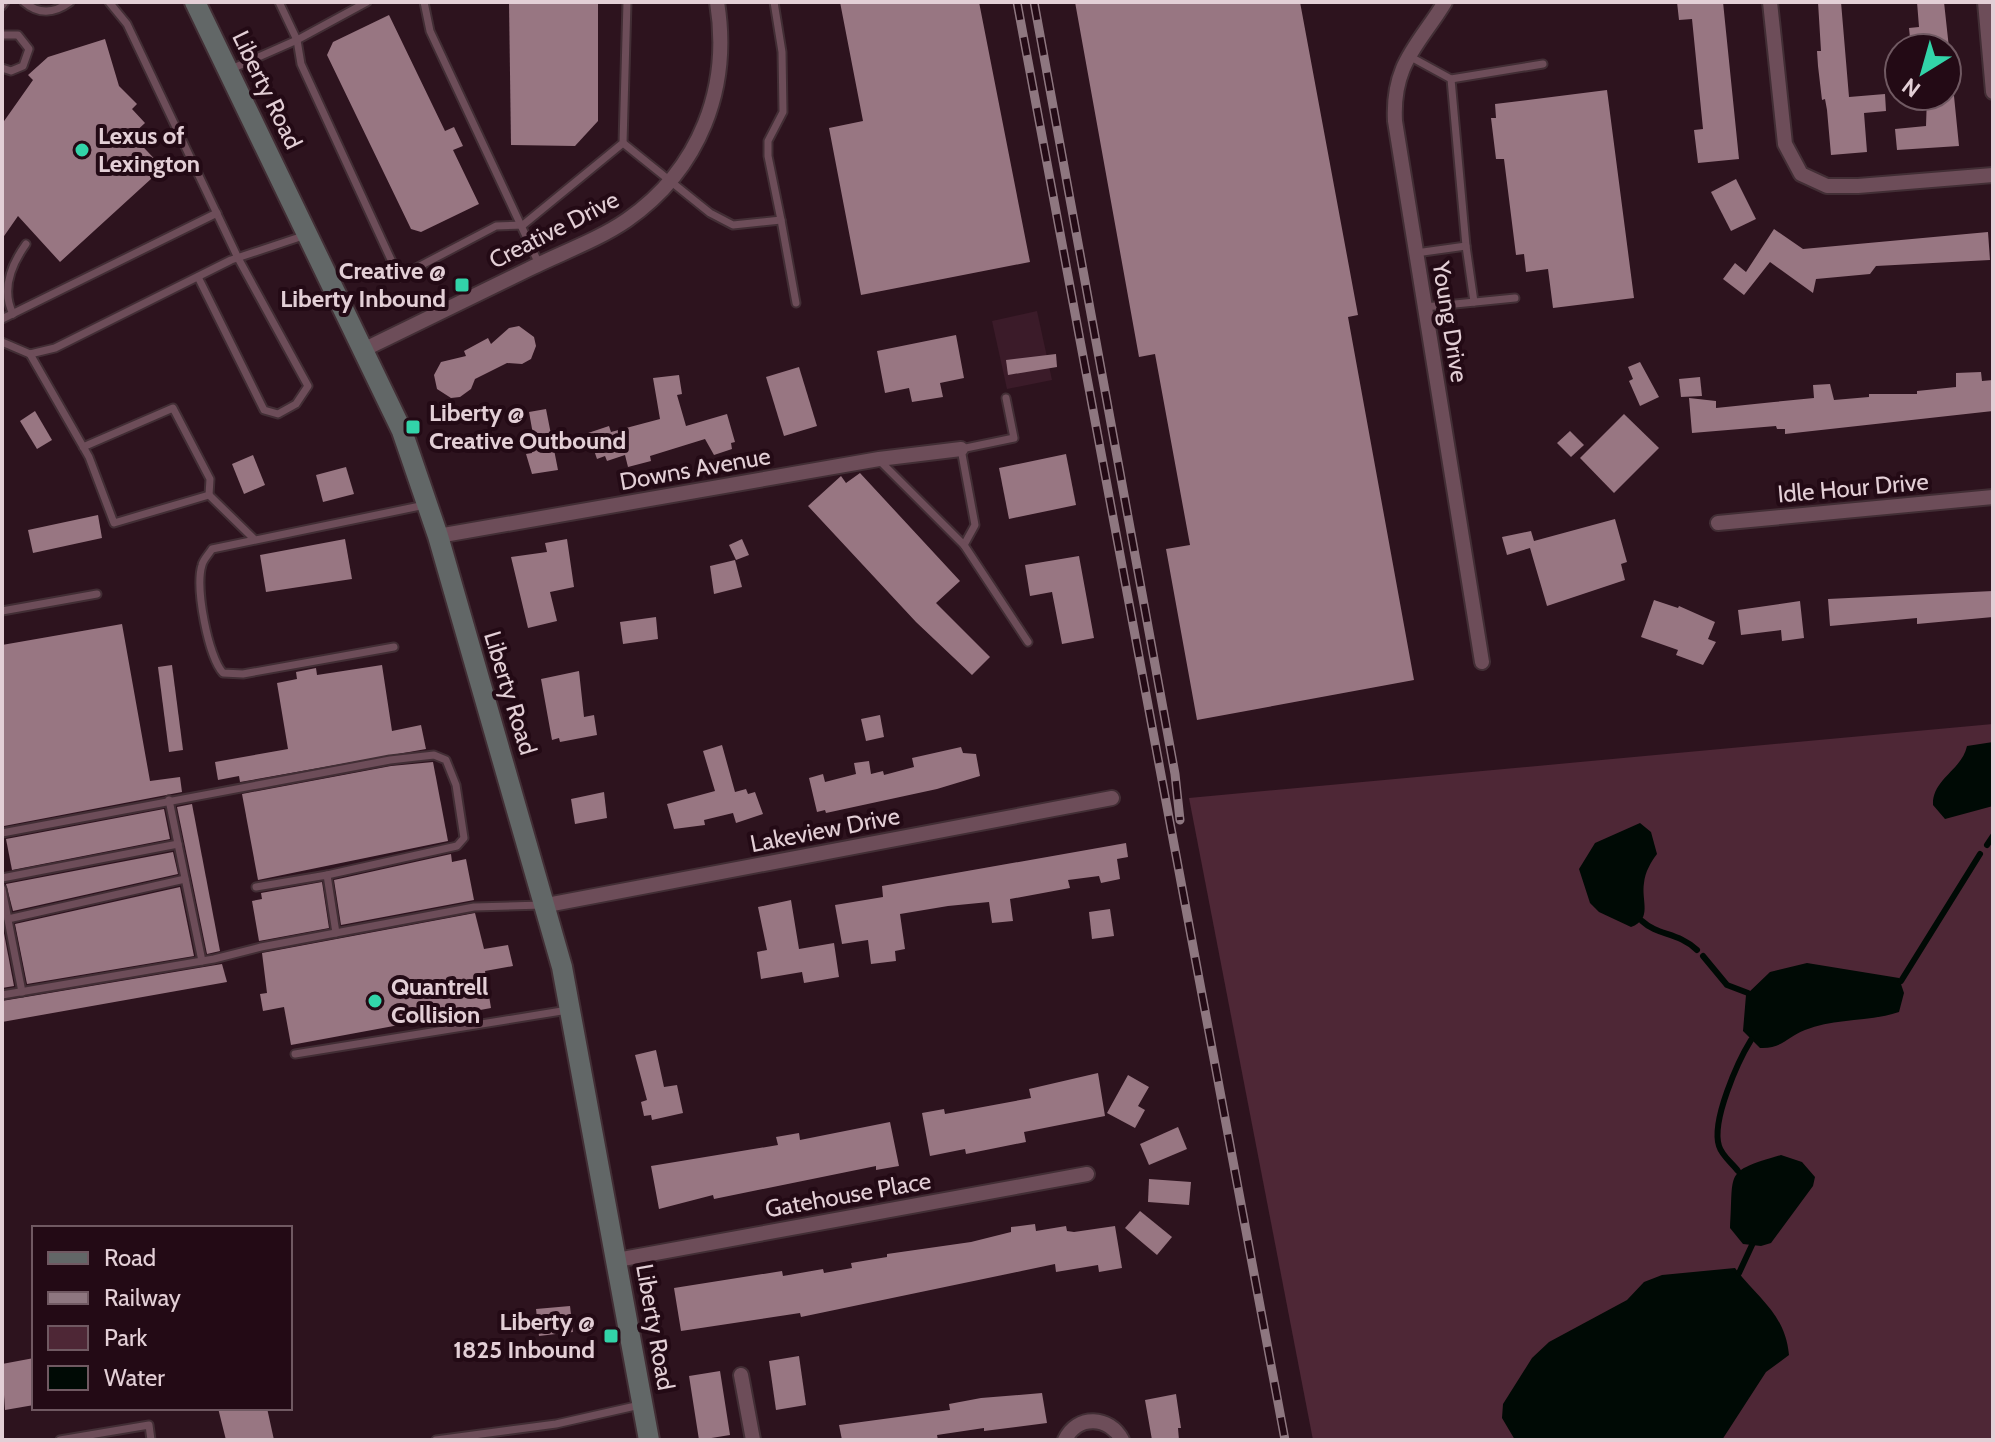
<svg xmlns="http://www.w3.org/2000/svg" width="1995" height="1442" font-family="Cabin,sans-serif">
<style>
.built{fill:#3b1b29}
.green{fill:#4e2736}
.water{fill:#000a05}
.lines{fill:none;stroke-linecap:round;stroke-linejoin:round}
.stream{stroke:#000a05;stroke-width:6}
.building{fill:#987682}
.lane-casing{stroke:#422e35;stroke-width:11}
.street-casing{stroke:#422e35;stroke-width:18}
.secondary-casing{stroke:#422e35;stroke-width:24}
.lane{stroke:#6d4d59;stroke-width:7}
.street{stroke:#6d4d59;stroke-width:14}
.secondary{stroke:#626767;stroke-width:20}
.rail-casing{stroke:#8e7780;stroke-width:9}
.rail{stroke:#230a15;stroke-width:6;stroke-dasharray:18;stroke-linecap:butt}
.poi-dot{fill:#32d4a9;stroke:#230a15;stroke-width:3}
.labels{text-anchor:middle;stroke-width:8;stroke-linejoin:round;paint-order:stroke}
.street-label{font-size:24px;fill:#e3cfd6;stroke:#230a15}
.poi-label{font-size:24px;font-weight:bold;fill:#e3cfd6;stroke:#230a15;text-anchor:start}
</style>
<rect width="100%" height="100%" fill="#2d131e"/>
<polygon class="built" points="1037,311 1052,380 1007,389 992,321"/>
<polygon class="green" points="1993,724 1993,1440 1313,1440 1189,798"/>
<g class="water">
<path d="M1993,742V806L1945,819L1933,805C1932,779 1962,770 1967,746Z"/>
<path d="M1640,823L1651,832L1657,854C1651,862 1645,872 1644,883C1641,901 1653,919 1631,927L1599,912L1590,903L1579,869L1595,843Z"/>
<path d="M1807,963L1899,978L1904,993L1899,1012C1869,1022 1835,1018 1805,1030C1787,1037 1782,1049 1760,1048L1743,1031L1746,995L1770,972Z"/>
<path d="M1781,1155L1802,1162L1815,1177L1813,1186L1771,1243L1761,1246L1743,1244L1730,1228C1734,1171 1723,1172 1781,1155Z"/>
<path d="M1735,1268C1758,1299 1785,1313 1789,1355L1766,1372L1722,1440H1515L1502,1418L1503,1404L1532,1358L1549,1342L1627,1300L1644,1282L1662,1275Z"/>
</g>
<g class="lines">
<g class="stream">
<polyline points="1987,845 1993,836"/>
<path d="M1642,921C1658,936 1678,932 1697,950"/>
<polyline points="1703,956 1727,985 1748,993"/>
<polyline points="1901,981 1980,854"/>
<path d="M1738,1171C1732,1163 1722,1156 1719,1146C1711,1121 1738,1061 1751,1040"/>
<polyline points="1739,1273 1752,1245"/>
</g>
</g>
<g class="building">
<polygon points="509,2 598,2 598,121 575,146 511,145"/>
<polygon points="840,2 979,2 1030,262 861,295 829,128 863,121"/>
<polygon points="1075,2 1300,2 1358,315 1348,317 1414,680 1197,720 1166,549 1190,545 1155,354 1139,357"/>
<polygon points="1677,2 1723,2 1739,159 1698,163 1694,130 1703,129 1692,19 1679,20"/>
<polygon points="1818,2 1841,2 1849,97 1885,94 1886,111 1864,113 1867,152 1831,155 1827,110 1825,99 1822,100 1818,66 1817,51 1821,51"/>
<polygon points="1917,2 1944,2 1949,48 1911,48 1909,28 1919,27"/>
<polygon points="389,15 445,131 454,127 463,146 453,150 479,204 421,232 411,229 327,55 333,42"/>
<polygon points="105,39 119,86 137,104 132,109 145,123 132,135 163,168 60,262 18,216 2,239 2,124 33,80 28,75 48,57"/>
<polygon points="1607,90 1634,298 1553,308 1548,269 1526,272 1524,254 1516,255 1504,159 1496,159 1491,118 1496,118 1495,104"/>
<polygon points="1927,96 1954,96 1959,146 1897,150 1895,129 1926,126"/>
<polygon points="1736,179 1756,219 1731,231 1711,192"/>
<polygon points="1774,229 1803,249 1988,232 1990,260 1876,266 1870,274 1816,279 1813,293 1770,262 1744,295 1723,279 1735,263 1746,272"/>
<polygon points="519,326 534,337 536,346 531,359 522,364 507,363 475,379 471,389 460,397 451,398 437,389 434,375 441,362 466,356 464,351 488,338 491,344 509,328"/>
<polygon points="956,335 964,378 940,383 943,397 912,402 909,388 885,393 877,351"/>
<polygon points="1056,354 1057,367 1008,375 1006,360"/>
<polygon points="1640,362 1659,397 1640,406 1629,381 1633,379 1628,367"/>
<polygon points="799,367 817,426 784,436 766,377"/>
<polygon points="1981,372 1982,381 1993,380 1993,411 1785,434 1785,429 1777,429 1776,426 1692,433 1689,398 1716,401 1716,408 1774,402 1814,398 1813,385 1830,384 1834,400 1869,397 1869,394 1917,394 1917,391 1956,387 1956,373"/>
<polygon points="679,375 682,394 677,395 686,426 727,414 735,442 731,443 732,449 714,455 705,439 650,456 651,461 628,467 625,455 607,461 605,456 597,459 588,433 609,426 611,432 660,419 653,378"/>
<polygon points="1700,377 1702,396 1681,397 1679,379"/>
<polygon points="546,409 558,470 532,474 526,454 532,453 530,441 534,440 529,412"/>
<polygon points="35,411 52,440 37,449 20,421"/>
<polygon points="1624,414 1659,448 1614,493 1580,458"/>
<polygon points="1570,431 1584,445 1571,457 1557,443"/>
<polygon points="1066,454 1076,505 1009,519 999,468"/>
<polygon points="253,455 265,485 244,494 232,464"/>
<polygon points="346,467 354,494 323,502 316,475"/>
<polygon points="860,473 960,581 936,603 990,657 972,675 916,622 808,506 841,476 846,483"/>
<polygon points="98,515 102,538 33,553 28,530"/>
<polygon points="1615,519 1627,562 1621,564 1625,580 1547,606 1530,548 1507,555 1502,537 1531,531 1534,541"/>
<polygon points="345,539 352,579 266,592 260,555"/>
<polygon points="567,539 574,587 550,592 557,621 528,628 511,557 547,552 545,543"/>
<polygon points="742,539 749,555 736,560 729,545"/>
<polygon points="1079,556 1094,638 1062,644 1052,592 1030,596 1025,565"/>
<polygon points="735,560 742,587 714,594 710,566"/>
<polygon points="1993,591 1993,617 1917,624 1917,618 1830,626 1828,599"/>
<polygon points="1654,600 1678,608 1679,606 1715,622 1708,639 1716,642 1703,665 1676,655 1678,650 1641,637"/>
<polygon points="1800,601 1804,638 1782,641 1781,630 1741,635 1738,610"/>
<polygon points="656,617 658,639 623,644 620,622"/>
<polygon points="122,624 150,781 180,777 182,792 4,826 2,645"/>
<polygon points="172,665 183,750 169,752 158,667"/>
<polygon points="382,665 392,731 421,725 426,749 240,782 239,776 218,780 215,762 288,749 277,683 297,679 296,672 316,668 317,675"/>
<polygon points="579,671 584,717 594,715 597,735 560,742 559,738 552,740 541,679"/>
<polygon points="880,715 884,737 866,741 861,719"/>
<polygon points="722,745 735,792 746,789 748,794 755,792 763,814 736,823 733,813 704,820 705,825 674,829 667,804 715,791 703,751"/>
<polygon points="961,747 963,753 976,754 980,776 937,789 826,813 825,810 817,812 809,778 823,774 825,782 856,774 854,763 869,761 871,774 883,771 884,775 914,767 912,758"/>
<polygon points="433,762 448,841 258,880 242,794 391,766"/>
<polygon points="604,792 607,818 575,824 571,799"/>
<polygon points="192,804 220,951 207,954 177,807"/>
<polygon points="164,809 170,839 12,870 6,839"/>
<polygon points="1126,843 1128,857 1117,859 1120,879 1101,883 1099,876 1068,880 1070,888 1010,899 1013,921 992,923 989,902 948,906 900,914 905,949 895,951 896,961 871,964 868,940 842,944 835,905 883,897 882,886"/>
<polygon points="173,852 178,874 13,911 6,884"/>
<polygon points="451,854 452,862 466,859 474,900 341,925 334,880"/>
<polygon points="322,882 329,928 259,941 252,901 262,899 261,893"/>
<polygon points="180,887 194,956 27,984 15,924"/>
<polygon points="791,900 799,949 834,943 839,977 804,983 802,972 761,979 757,952 767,950 758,907"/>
<polygon points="1110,909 1114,936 1092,939 1089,912"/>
<polygon points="475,913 484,949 508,945 513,966 485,971 491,1008 291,1045 284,1007 263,1011 260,994 267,993 262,953"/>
<polygon points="2,923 14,986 2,988"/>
<polygon points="222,964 227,982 2,1022 2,1001"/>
<polygon points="656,1050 664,1087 677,1085 683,1113 652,1120 651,1115 644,1116 641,1102 647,1100 635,1055"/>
<polygon points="1098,1073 1105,1116 1024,1132 1026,1142 966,1154 965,1149 930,1156 922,1113 944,1109 945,1114 1031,1098 1029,1089"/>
<polygon points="1128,1075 1149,1087 1138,1106 1145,1110 1135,1128 1107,1113"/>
<polygon points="890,1122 899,1166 876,1170 876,1166 714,1199 713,1195 659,1209 651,1166 778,1145 776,1137 799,1133 800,1140"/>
<polygon points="1178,1127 1187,1149 1149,1165 1140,1144"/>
<polygon points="1149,1179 1191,1182 1189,1205 1148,1202"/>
<polygon points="1140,1211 1172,1237 1157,1255 1125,1228"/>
<polygon points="1035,1224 1036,1231 1066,1226 1067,1231 1074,1232 1115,1226 1122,1268 1099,1272 1098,1265 1056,1272 1055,1264 801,1317 800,1313 681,1331 674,1288 782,1271 783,1276 823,1269 824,1273 852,1268 851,1263 887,1257 887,1254 971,1242 1011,1232 1011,1227"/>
<polygon points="570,1306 573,1332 539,1336 536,1309"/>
<polygon points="799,1356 806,1405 776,1410 769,1361"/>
<polygon points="34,1358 34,1405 5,1410 2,1364"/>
<polygon points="720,1371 730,1435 699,1440 689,1376"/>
<polygon points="1042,1393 1047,1423 984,1431 984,1428 937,1435 938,1440 842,1440 839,1425 950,1410 949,1404 981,1398"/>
<polygon points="1176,1394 1181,1428 1178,1428 1179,1440 1152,1440 1145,1400"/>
<polygon points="218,1408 267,1408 274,1440 226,1440"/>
</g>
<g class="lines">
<g class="lane-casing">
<g id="lane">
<path d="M24,2C39,15 55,13 70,2"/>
<polyline points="109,2 127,24 238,258 308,386 296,404 278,414 264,410 198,277"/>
<polyline points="279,2 297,40 301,64 399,277 496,226 523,225 623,143 627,2"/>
<polyline points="424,2 430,31 539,264"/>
<polyline points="2,6 5,2"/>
<polyline points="2,35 18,35 29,49 23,66 11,71 2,68"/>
<polyline points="1409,56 1451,79 1466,246 1416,253"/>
<polyline points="229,70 297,40 367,2"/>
<polyline points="1451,79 1543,64"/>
<polyline points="623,143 710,213 733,225 781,220 768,156 768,141 783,112 782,52 774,2"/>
<polyline points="781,220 796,303"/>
<polyline points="1466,246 1474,302"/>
<polyline points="1425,307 1515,298"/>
<path d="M13,314C1,290 11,265 26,244"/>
<polyline points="2,319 217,213"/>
<polyline points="2,342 30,354 55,348 231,260 306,235"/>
<polyline points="30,354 89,457 114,523 209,495 210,479 173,408 83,447"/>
<polyline points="880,461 964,545 975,525 961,449 1014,438 1006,398"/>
<polyline points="209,495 254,539"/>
<polyline points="964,545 1028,642"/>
<polyline points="2,611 97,594"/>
<path d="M394,647L243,674L223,673C208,656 195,588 202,565C203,560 209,554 212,549L425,505"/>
<polyline points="169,800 202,961"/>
<polyline points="2,833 390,760 434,755 446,760 456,785 464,838 457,846 327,875"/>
<polyline points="2,878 178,844"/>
<polyline points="256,887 327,875 336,933"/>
<polyline points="2,889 22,992"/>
<polyline points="8,919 185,879"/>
<polyline points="2,995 214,959 261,947 474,907 543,905"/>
<polyline points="295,1054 568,1010"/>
<polyline points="60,1440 149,1425 151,1440"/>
<polyline points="436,1440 556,1424 640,1405"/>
</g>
</g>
<g class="street-casing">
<g id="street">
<path d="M1445,2C1418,46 1392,64 1395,121L1482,662"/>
<polyline points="1770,2 1785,144 1801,174 1827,186 1858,186 1993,175"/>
<polyline points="1985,2 1993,92"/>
<path d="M365,349C419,323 474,296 529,269C561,253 598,240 627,220C700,169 731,88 717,2"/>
<polyline points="1718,523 1993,497"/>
<polyline points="438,536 879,459 961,449"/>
<polyline points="547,905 1112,798"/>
<polyline points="617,1260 1087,1174"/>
<polyline points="741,1375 753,1440"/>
<path d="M1065,1440C1077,1414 1110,1416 1122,1440"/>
</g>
</g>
<g class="secondary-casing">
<polyline id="secondary" points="195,2 402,431 438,536 562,967 649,1440"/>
</g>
<use href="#lane" class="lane"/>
<use href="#street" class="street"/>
<use href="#secondary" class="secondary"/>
<g class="rail-casing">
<g id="rail">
<polyline points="1017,2 1285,1440"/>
<polyline points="1034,2 1175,774 1180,820"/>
</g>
</g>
<use href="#rail" class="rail"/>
</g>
<g class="poi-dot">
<circle cx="82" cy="150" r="8"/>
<rect x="454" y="277" width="16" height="16" rx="4"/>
<rect x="405" y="419" width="16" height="16" rx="4"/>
<circle cx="375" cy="1001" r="8"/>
<rect x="603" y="1328" width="16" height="16" rx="4"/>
</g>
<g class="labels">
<g class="street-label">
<text transform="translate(267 90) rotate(64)" y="8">Liberty Road</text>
<text transform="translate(554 230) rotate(-27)" y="8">Creative Drive</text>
<text transform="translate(1450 322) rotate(81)" y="8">Young Drive</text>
<text transform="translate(695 469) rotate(-10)" y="8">Downs Avenue</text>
<text transform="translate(1853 488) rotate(-5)" y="8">Idle Hour Drive</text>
<text transform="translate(510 693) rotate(73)" y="8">Liberty Road</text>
<text transform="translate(825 830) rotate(-11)" y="8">Lakeview Drive</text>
<text transform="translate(848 1195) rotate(-10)" y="8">Gatehouse Place</text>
<text transform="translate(655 1327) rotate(80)" y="8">Liberty Road</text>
</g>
<g class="poi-label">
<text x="98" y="144">Lexus of<tspan x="98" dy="28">Lexington</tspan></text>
<text x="446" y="279" text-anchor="end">Creative @<tspan x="446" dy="28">Liberty Inbound</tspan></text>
<text x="429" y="421">Liberty @<tspan x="429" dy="28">Creative Outbound</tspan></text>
<text x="391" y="995">Quantrell<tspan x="391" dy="28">Collision</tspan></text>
<text x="595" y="1330" text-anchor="end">Liberty @<tspan x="595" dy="28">1825 Inbound</tspan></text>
</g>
</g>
<rect width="1995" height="1442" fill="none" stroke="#e3cfd6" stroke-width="8"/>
<rect x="32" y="1226" width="260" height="184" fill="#230a15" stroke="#705962" stroke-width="2"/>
<rect x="48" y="1252" width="40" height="12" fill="#626767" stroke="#705962" stroke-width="2"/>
<text x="104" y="1266" font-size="24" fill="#e3cfd6">Road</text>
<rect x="48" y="1292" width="40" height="12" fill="#8e7780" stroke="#705962" stroke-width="2"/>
<text x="104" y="1306" font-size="24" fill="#e3cfd6">Railway</text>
<rect x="48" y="1326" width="40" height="24" fill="#4e2736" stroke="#705962" stroke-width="2"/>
<text x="104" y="1346" font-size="24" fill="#e3cfd6">Park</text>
<rect x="48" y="1366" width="40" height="24" fill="#000a05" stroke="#705962" stroke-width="2"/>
<text x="104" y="1386" font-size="24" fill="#e3cfd6">Water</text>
<g transform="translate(1923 72) rotate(217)"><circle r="38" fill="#230a15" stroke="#705962" stroke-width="2"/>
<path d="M0-6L14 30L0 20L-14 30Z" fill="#32d4a9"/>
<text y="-12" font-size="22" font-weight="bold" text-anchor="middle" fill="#e3cfd6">N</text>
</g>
</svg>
